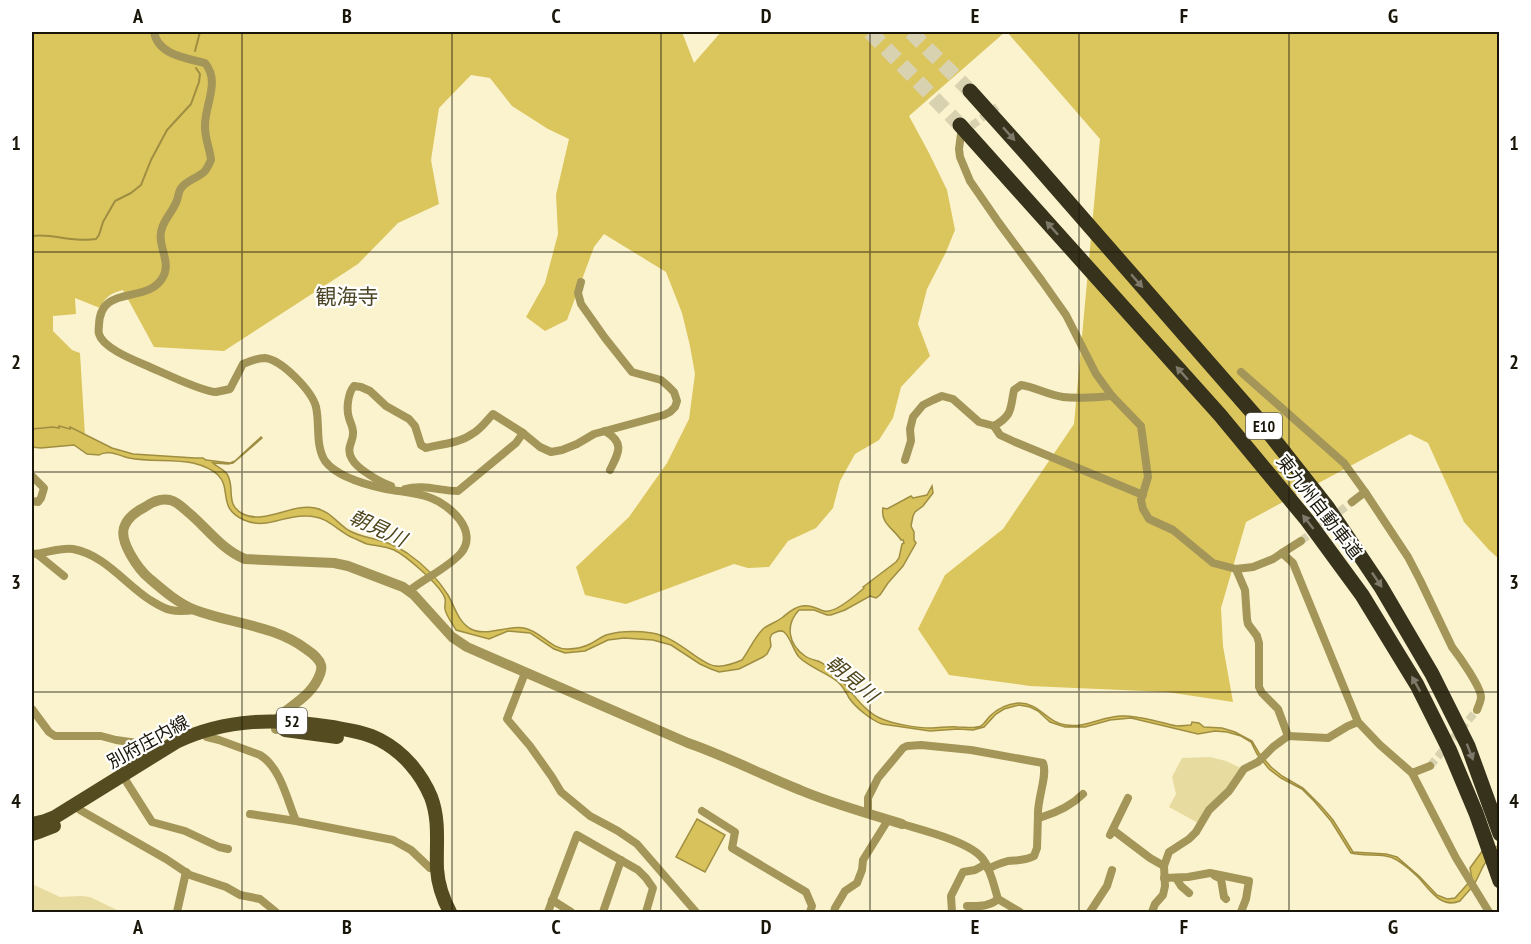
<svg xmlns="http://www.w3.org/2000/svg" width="1531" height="944" font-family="'PT Sans Narrow','Noto Sans JP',sans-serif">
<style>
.green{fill:#e7db9f}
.forest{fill:#dbc55d}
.water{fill:#d8c25b;stroke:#9f8e42;stroke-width:1.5}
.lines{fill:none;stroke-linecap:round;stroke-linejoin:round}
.stream{stroke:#9f8e42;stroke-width:2}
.minor-tunnel{stroke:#d9d2b0;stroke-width:8;stroke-dasharray:8 4;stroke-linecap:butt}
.motorway-tunnel{stroke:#d9d2b0;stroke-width:15;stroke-dasharray:15 8;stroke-linecap:butt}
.minor{stroke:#a49658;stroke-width:8}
.tertiary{stroke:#a49658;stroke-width:10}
.primary{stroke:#554b20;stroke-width:14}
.motorway{stroke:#37321c;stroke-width:15}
.oneway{fill:#7d7a6b}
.grid{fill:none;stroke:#191609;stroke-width:1.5;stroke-opacity:0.55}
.labels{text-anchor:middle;stroke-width:4.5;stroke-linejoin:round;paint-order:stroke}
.shield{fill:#fff;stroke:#5e5c53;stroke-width:1.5}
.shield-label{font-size:16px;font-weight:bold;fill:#191609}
.street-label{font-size:18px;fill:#191609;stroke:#fff}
.water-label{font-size:20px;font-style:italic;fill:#50471c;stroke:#fff}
.quarter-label{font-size:21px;fill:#4d4626;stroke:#fff}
.neatline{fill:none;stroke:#191609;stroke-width:2}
.grid-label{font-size:20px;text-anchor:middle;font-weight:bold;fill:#191609}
</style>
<rect width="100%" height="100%" fill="#fbf3ce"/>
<g class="green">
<polygon points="1210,757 1226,761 1241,768 1225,792 1198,823 1169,807 1176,794 1172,777 1182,758"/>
<polygon points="32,884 60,897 82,896 90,897 121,912 32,912"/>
</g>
<g class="forest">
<path d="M32,32H682L694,63L721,32H1005L909,116L929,153L947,190L955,230L946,252L927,289L918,324L930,356L901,387L893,418L879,440L855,454L840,481L833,508L816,528L788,541L769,567L748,568L734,564L626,604L585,595L576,567L629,517L667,463L689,419L695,374L690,346L682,313L666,272L604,234L594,247L567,320L545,331L526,317L545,283L558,234L556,195L569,139L548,129L512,106L490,78L471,75L439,108L431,160L439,204L398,223L358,264L224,351L154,347L123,290C111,293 105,297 100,308L75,298L76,314L53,316V331L72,350L80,353L85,436L32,428Z"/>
<polygon points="1007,32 1499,32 1499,559 1489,550 1464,522 1428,443 1410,434 1246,522 1221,608 1223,646 1233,702 1167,692 1030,686 949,675 918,629 945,575 1003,529 1074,424 1100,139"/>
</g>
<g class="water">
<path d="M59,426L70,429V427L112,448L133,454L195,458H203L206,460L230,463L235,461L261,437L262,438L233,463L228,464L213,463C217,467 224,469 227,474C236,488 224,504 243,514C264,525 292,503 315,508C330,511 336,522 348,530C358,536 368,537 378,540C388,542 399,548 407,553C423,564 438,579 448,595C455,607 458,622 471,629C486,637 507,625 524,628C541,631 551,650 568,649C575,649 584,647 590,644C596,641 601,637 606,635C620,631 638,631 652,633C670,636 685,649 700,659C705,662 710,666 716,666C724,667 735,663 742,660C750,649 754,638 763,629C769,624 777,622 783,617C788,613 794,607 802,606C811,604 817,609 824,611C835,614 856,595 864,588L863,587L896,562L899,558L902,544L904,543L903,540H901C894,529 880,523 883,508L887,509L911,496L913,498L927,495L932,486L933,493L923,506L915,512L913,516L911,526L914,532V540L916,543L903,566L888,583L880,595L876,598L870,596L845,610L831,615H827L814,610H799C785,625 788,644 805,656C809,659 814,660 818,661C843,672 857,710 882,719C894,724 917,728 931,728C940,728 949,726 958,727C966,727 974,729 981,726C984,724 987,719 990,716C997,709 1008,704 1018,703C1039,702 1047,723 1066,725C1086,728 1101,717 1120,716C1134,715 1147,719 1160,722C1166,723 1172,726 1178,726C1182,726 1187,725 1191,725L1192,722L1199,723L1204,727L1222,728L1235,732L1252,741L1259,753L1271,767L1282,776L1303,788L1321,806L1333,820L1353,852L1386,854L1397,857L1419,876L1437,895L1447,899L1455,898L1472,879L1470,868L1483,850L1499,846V853C1482,858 1482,873 1473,886C1469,891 1464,896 1460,901C1441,909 1430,890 1419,878C1413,872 1405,865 1397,860C1384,852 1366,857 1351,853L1331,821L1314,801L1302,789L1281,778L1269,769L1257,754L1251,742L1241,736L1227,732L1215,731L1198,734L1131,718L1110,720L1085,727H1065L1050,722L1038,711L1030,707L1019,705L1004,709L996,714L984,727L973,730L958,729L930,731L882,724C871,720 856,708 849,698C846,692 843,687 838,682C826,672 810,668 799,657C793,650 791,638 784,632C780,629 776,632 772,634L770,638L771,646L767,654L763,657L739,669L719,672L711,669L700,664L671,645L653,640L624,638L608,640L585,651L565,653L554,649L530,633L508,631L489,639L456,630C453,624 446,616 445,609C444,605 447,601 444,596C438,584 407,556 394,550C385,546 376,546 367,544C362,542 356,539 351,537C334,528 327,516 306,516C283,515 266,530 244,520C217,508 232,489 218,475C212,469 201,465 193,463C172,459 150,462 129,458C120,456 108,449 99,455L87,454L74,445L41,448L32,447V429L53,427L59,428Z"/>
<polygon points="697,819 725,835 705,872 676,857"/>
</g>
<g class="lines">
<g class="stream">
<polyline points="195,51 200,32"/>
<path d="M32,236C53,233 73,243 96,239L99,235L103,222L115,201L131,193L141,185L151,160L167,130L191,104L199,82L200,74L196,68"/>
</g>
<g class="minor-tunnel">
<polyline points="962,133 998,106"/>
<polyline points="1301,541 1352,502"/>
<polyline points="1430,766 1477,710"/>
</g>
<g class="motorway-tunnel">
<polyline points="870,32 960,125"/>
<polyline points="911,32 970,91"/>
</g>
<g class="minor">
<path d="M154,32C158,55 186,58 205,63C221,82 204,106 205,127C205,139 210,149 211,160C209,164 207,169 204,172C197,178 188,180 182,187C178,191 179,195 177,200C174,210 165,218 162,228C156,245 172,261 163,277C148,305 100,283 99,325C99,328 98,331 99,334C103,349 139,362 152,368C166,374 203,392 216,392C221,391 226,390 230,389L243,364C250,361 257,358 265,358C282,360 312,391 316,407C320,424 315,445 325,461C337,477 367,485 386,489C401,492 416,492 431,498C450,505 479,531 461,553C448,568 425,578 409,591"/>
<polyline points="961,134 959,149 960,157 970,181 999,223 1042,281 1066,315 1096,374 1112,396 1141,426 1148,477 1141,500 1143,509 1149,519 1173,530 1213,563 1236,569 1253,567 1273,559 1282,553 1293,563 1358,722 1380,745 1412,773 1456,858 1489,912"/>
<polyline points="1241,372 1344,463 1365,492"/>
<polyline points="994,426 1000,435 1015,442 1143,495"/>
<path d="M605,431C625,443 619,452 610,470"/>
<path d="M905,460L911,441L910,429L913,417L923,405L933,400L942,396L953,399L979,422L994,426C1013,415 1010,409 1014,390L1021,385C1035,387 1048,395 1063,397C1079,399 1096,397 1112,396"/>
<polyline points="32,476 44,488 41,498 38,502 32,501"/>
<path d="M391,486C380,482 357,469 352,459C345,447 354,442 353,432C353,427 350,422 349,418C346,409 348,393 354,386L361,387L370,391L386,406L409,419L415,426L421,445L426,448C441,444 460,443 472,434C481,429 486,421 493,414L523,433L540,447L551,452L562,450L577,444L594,434L664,415L670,412L675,407L677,401L674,392L668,386L661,380L632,372L605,338L581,304L578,293L581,282"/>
<path d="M405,489C424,484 440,491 458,491L516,443L523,433"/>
<path d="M1352,502L1365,492L1408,557L1420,580L1452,647C1459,656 1481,687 1481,697C1481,701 1478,707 1477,710"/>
<polyline points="1282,553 1301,541"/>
<path d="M32,554C45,554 59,547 73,549C105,555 125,584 150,600C157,604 164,609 171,610C179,612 187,611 195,610"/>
<polyline points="37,554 64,576"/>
<polyline points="1236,569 1245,590 1247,619 1248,624 1257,636 1259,643 1259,687 1262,693 1278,709 1288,736"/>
<polyline points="525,673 507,719 530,746 552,777 561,792 590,816 618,831 637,844 696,912"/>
<polyline points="32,709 49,732 55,736 101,736 116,740 152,745 164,749"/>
<path d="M207,737L219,740L260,755C281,768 287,800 296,821L393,840L411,850L430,868"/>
<polyline points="1412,773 1430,766"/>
<polyline points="126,781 152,822 185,831 219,847 228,849"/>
<polyline points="80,810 166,859 190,875 226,887 240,895 260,899 276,912"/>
<polyline points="702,811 735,832 732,848 806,892 812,906 810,912"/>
<path d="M868,813V798L878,778L903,748L907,746L921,745L971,750L1043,763C1048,775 1037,799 1038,815L1042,817C1058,812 1071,806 1083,794"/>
<polyline points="250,814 296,821"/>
<path d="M902,824C922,830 971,842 983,859C991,870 994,886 998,899L1020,912"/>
<polyline points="1113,830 1150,858 1164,866"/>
<polyline points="1110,835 1128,798"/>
<path d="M988,869C995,865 1001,863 1008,861C1017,860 1025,861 1034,856L1037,848L1038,815"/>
<polyline points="1215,876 1221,879 1224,897 1226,899"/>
<polyline points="1164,878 1188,877 1210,873 1249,881 1246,899 1241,912"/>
<polyline points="1176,878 1181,886 1189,893"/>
<polyline points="552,900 571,912"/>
<path d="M967,906C979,906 989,907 998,899"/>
<polyline points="177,912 186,872"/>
<polyline points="548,912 577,835 638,870 646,878 653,888 646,912"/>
<polyline points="603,912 621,860"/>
<polyline points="834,912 835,908 845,891 857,883 862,870 863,860 888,820"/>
<polyline points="952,912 951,896 963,872 975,870 986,864"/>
<polyline points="1090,912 1107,886 1112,870"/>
<polyline points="1152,912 1155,904 1163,895 1165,886 1164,866 1169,852 1189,839 1196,832 1209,810 1229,791 1244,769 1258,762 1273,747 1288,736 1328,738 1348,726 1358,722"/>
</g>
<path class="tertiary" d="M276,729C276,728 276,721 277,720C278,716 284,713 287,710C300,700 314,691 320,674C321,671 322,669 321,665C319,658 312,653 306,649C274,625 232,624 195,610C179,604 164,591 150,579C139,570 117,540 125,525C129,516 137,511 145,507C152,502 161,498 170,500C178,502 183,508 189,513C207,528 222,550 245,559L334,563L348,566L403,587L414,595L452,637L467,647L688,743C726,756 762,775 800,790C833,804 867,813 902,824"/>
<g class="primary">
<polyline points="285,730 337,737"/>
<path d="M32,824L45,821L55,817L176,742C227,718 277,718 332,727C348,730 365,732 380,740C403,752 421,773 431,797C440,821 436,844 437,869C438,884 443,899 450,912"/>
<polyline points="32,834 41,831 54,826"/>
</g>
<g class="motorway">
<polyline points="970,91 1030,158 1258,419 1328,508 1381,587 1432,674 1468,746 1500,834"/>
<polyline points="960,125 1220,415 1307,520 1362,595 1417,685 1449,749 1476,813 1500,881"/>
</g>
</g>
<defs><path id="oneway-solid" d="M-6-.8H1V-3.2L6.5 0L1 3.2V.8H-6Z" transform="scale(1.5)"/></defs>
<g class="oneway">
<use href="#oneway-solid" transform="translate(1009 134) rotate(48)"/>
<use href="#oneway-solid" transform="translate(1052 228) rotate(-132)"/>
<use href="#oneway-solid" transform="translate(1137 281) rotate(49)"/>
<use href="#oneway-solid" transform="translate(1182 373) rotate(-132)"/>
<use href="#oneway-solid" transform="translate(1308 522) rotate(-128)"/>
<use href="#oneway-solid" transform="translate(1377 580) rotate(56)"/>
<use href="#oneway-solid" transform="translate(1416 684) rotate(-119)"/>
<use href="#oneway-solid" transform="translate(1470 752) rotate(69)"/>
</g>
<path class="grid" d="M242,32V912M452,32V912M661,32V912M870,32V912M1079,32V912M1289,32V912M32,252H1500M32,472H1500M32,692H1500"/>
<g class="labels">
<g class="shield">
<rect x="1246" y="413" width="36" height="26" rx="4.5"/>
<rect x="277" y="708" width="30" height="26" rx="4.5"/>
</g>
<g class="shield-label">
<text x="1264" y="432">E10</text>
<text x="292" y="727">52</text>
</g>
<g class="street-label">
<text transform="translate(1319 507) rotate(52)" y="6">東九州自動車道</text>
<text transform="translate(148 742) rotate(-29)" y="6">別府庄内線</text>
</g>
<g class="water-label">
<text transform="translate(378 528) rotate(25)" y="7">朝見川</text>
<text transform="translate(852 679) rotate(40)" y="7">朝見川</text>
</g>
<g class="quarter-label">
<text x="347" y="304">観海寺</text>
</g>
</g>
<rect width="1531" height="944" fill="none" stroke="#ffffff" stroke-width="66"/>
<rect x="33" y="33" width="1465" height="878" class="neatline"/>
<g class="grid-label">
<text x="138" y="23">A</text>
<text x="347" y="23">B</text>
<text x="556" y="23">C</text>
<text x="766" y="23">D</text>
<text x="975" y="23">E</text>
<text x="1184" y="23">F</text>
<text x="1393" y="23">G</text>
<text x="16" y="150">1</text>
<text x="1514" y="150">1</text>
<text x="16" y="369">2</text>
<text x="1514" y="369">2</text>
<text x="16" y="589">3</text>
<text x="1514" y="589">3</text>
<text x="16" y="808">4</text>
<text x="1514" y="808">4</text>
<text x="138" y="934">A</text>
<text x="347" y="934">B</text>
<text x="556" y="934">C</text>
<text x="766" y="934">D</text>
<text x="975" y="934">E</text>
<text x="1184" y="934">F</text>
<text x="1393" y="934">G</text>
</g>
</svg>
